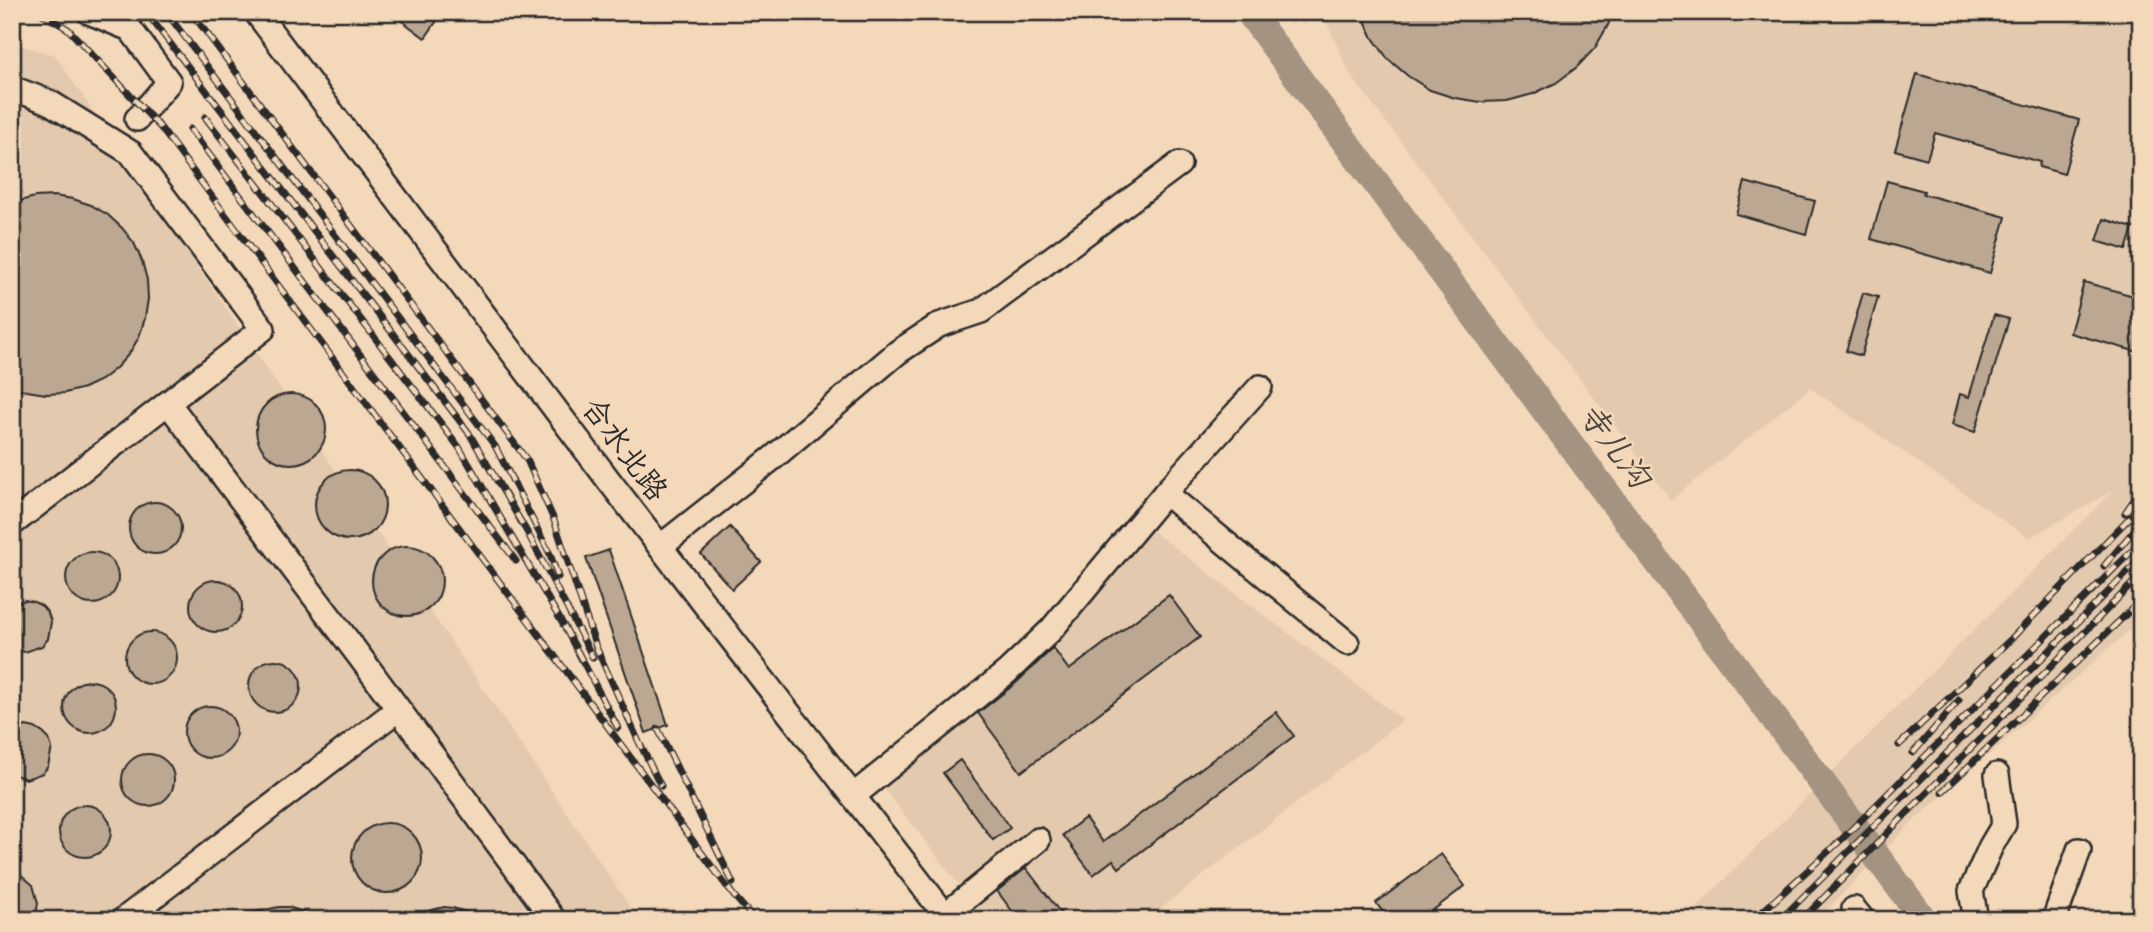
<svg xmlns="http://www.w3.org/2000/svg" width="2153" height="932" font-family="Itim,'LXGW WenKai TC',sans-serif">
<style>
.built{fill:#e3c9ae}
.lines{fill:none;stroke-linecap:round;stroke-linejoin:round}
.river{stroke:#a49381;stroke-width:28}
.building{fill:#bca792;stroke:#2b2b2b;stroke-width:2}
.minor-casing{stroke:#2b2b2b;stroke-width:28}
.minor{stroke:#f4d8ba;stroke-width:23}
.rail-casing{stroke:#2b2b2b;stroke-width:7}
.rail{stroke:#f4d8ba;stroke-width:4.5;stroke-dasharray:13;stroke-linecap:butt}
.labels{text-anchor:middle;stroke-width:5;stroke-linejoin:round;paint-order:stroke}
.street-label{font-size:30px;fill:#2b2b2b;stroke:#f4d8ba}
.water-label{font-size:32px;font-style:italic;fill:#494540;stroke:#f4d8ba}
</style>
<rect width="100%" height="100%" fill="#f4d8ba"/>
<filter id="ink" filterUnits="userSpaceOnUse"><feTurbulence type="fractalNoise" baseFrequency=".0143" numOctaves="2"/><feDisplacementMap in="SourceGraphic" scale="14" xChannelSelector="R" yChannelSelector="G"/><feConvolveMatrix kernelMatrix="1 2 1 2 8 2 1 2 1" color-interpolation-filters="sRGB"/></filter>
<g filter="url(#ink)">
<g class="built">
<polygon points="1322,12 2141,12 2141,620 1909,825 1817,920 1684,920 2113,491 2029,538 1810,388 1671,500 1350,74"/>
<polygon points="12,43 55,55 639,920 12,920"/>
<polygon points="1138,520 1403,720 1146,920 987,920 881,785 1049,645"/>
</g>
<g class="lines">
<polyline class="river" points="1249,12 1924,920"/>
</g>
<g class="building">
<polygon points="390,12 443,12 425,38"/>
<polygon points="1361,12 1613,12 1608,25 1595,48 1577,67 1556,83 1533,94 1507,101 1481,102 1455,98 1430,90 1408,76 1388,59 1373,38"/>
<polygon points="1917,74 2079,120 2064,174 2039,167 2040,162 1935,133 1927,159 1895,150"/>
<polygon points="1887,181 1924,191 1923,194 2006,217 1990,273 1871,239"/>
<polygon points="1745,182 1815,201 1806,234 1736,214"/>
<polygon points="54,196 73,199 91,205 108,215 122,228 134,243 142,261 147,280 148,299 145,318 139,337 129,354 116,368 101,380 84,388 65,393 46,394 27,391 12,387 12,203 35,197"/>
<polygon points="2104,219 2133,228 2126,250 2097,241"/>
<polygon points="2084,282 2141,298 2141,353 2070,333"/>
<polygon points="1863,293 1878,297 1861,356 1846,351"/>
<polygon points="1994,315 2009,319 1975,432 1952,425 1960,394 1969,397"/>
<circle cx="291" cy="429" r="35"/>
<circle cx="350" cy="505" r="35"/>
<circle cx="155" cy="528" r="26"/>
<polygon points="730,527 761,562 732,589 701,554"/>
<circle cx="407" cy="581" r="35"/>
<polygon points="609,550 668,725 646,733 586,558"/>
<circle cx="92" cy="578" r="26"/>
<circle cx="216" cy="606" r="26"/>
<polygon points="1169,595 1200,637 1021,772 978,713 1016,683 1053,648 1069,670"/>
<polygon points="25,600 34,602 42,606 48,613 51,622 48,639 42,646 25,652 12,649 12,604"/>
<circle cx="151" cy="658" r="26"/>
<circle cx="275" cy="686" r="26"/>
<circle cx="90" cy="707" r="26"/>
<circle cx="210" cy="732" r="26"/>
<polygon points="1276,712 1294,736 1119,868 1113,860 1093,875 1063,835 1085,818 1103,842"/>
<polygon points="26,726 35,728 43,733 49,739 52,748 48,766 43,773 26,779 12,774 12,731"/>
<circle cx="148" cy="780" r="26"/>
<polygon points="960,760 1010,828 993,840 943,773"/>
<circle cx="85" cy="831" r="26"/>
<circle cx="387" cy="858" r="35"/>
<polygon points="1441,854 1465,886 1420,920 1389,920 1376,903"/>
<polygon points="12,867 33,885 38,903 35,920 12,920"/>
<polygon points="1026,868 1066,920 1019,920 997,891"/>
<polygon points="279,907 288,907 319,917 318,920 245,920 244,914"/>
<polygon points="444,907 453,908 482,917 481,920 413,920 412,915"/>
</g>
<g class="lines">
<g class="minor-casing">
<g id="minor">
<polyline points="89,12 130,29 169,82 137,119"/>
<polyline points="256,12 610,482 949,920"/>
<polyline points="12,88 49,102 131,153 263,329 12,524"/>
<polyline points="168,403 360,657 554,920"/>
<polyline points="1165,493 1347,643"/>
<polyline points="660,547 774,457 898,352 939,325 981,311 1179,164"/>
<polyline points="853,796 1007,672 1051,630 1165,493 1260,387"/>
<polyline points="1854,909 1863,920"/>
<polyline points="945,915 1038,840"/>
<polyline points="123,920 397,710"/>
<polyline points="1976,920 1971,891 1991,846 2004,824 1997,775"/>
<polyline points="2054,920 2079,850"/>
</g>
</g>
<use href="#minor" class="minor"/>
<g class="rail-casing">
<g id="rail">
<polyline points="39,12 68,29 160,127 734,896 755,920"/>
<polyline points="146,12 469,433 527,532 593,658"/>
<polyline points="166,12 495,446 550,554 558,577"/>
<polyline points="191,12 527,460 554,520 596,647 638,740 661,786"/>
<polyline points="205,117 459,447 564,626 618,728"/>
<polyline points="190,129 516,561"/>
<polyline points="2125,513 2141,489"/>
<polyline points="2104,566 2141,522"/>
<polyline points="658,729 733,883"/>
<polyline points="1899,745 2011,639 2141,506"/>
<polyline points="1913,753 1959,700"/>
<polyline points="1942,792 2141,600"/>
<polyline points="1753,920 1840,841 2141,542"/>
<polyline points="1780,920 2141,559"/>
<polyline points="1802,920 2134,582"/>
</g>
</g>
<use href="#rail" class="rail"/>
</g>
</g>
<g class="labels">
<g class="street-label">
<text transform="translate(625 449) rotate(53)" y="10">合水北路</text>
</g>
<g class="water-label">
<text transform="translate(1615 445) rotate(53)" y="11">寺儿沟</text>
</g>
</g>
<rect width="2153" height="932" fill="none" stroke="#f4d8ba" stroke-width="42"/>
<rect x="21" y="21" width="2111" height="890" fill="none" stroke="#2b2b2b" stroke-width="2.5" filter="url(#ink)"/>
</svg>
